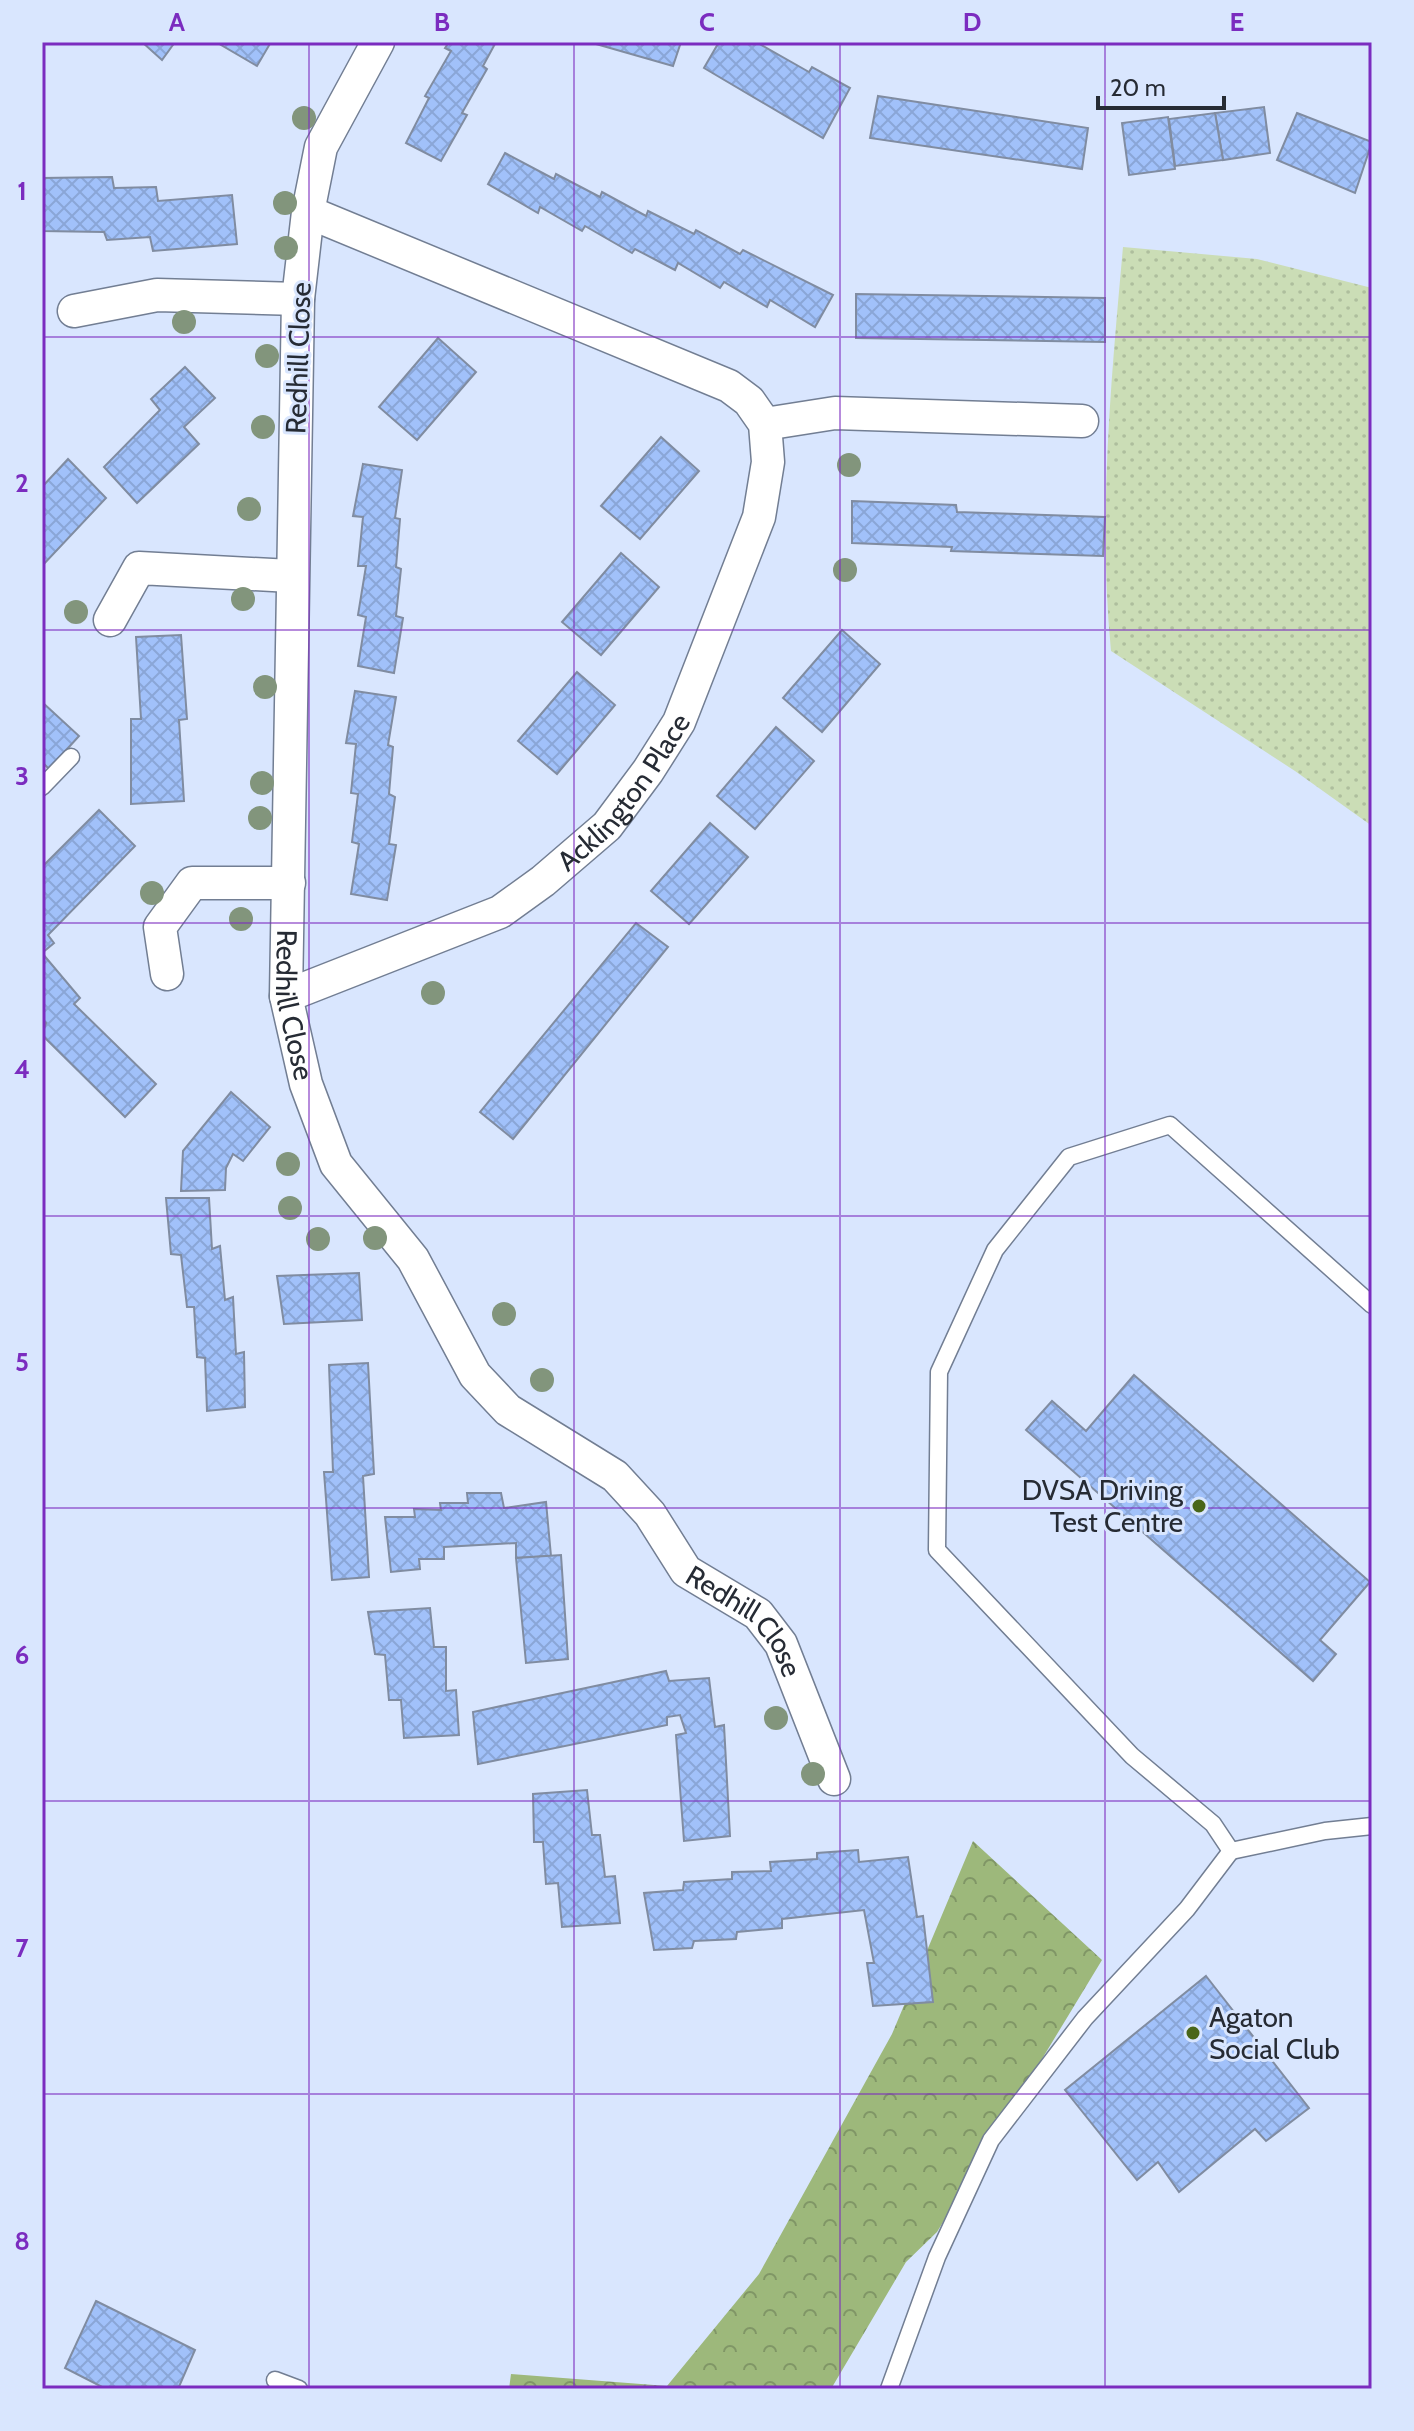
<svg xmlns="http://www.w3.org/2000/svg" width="1414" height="2431" font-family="Cabin,sans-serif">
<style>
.grass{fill:url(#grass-dots)}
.forest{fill:url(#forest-crowns)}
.building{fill:url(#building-cross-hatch);stroke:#808ca1;stroke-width:2}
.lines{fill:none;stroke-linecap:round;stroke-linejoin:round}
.service-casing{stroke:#727e93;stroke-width:19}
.minor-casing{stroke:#727e93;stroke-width:35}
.service{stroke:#fff;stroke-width:16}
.minor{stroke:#fff;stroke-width:32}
.tree{fill:#82957c}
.grid{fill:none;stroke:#7b2cbf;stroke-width:2;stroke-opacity:0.55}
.poi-dot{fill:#496619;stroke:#d9e6fe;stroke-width:3}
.labels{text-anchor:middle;stroke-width:6;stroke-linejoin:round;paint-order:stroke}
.street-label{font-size:28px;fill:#262b34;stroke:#d9e6fe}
.poi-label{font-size:28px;fill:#262b34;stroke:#d9e6fe;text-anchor:end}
.neatline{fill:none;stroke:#7b2cbf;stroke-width:3}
.grid-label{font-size:26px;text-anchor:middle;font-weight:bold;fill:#7b2cbf}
</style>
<defs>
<pattern id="grass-dots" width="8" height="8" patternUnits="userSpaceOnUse" patternTransform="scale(2)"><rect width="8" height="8" fill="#cbddb6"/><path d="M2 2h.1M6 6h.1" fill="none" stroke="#aebe9d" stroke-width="1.8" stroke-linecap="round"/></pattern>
<pattern id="forest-crowns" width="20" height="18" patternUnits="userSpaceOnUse" patternTransform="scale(2)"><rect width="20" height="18" fill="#9db87b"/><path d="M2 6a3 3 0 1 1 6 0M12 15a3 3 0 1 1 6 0" fill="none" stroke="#809666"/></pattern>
<pattern id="building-cross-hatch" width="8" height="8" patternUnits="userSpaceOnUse" patternTransform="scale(2)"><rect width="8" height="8" fill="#a1c1fa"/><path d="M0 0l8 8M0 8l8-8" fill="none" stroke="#8aa6d7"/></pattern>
</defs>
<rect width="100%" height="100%" fill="#d9e6fe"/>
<path class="grass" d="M1123,247L1257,259L1372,288V826L1295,771L1111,651C1098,517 1111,380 1123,247Z"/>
<polygon class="forest" points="973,1841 1102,1960 937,2232 906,2262 831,2389 509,2389 511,2374 667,2386 759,2274 892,2034"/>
<g class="building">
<polygon points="142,42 175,42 162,60"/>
<polygon points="216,42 271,42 257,66"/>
<polygon points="449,42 496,42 483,66 487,69 462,113 467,115 441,161 406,143 429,98 425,96 451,51 445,48"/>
<polygon points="589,42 681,42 673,66"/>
<polygon points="719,42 756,42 809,72 812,67 850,88 823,138 704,68"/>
<polygon points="878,96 1088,128 1082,169 870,138"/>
<polygon points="1264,107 1270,153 1223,160 1215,113"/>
<polygon points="1215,113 1223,160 1175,166 1169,119"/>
<polygon points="1297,113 1372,142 1355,193 1277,160"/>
<polygon points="1168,117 1175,169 1129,175 1122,123"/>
<polygon points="505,153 554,179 556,174 600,197 602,192 646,216 648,211 694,234 696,230 740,254 743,250 833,295 815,327 770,300 767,307 724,282 720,288 678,263 675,270 635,249 632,253 585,226 582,231 540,207 538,213 488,184"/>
<polygon points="112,177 114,188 156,187 158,201 232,195 237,244 153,251 150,237 107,240 104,232 42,231 42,178"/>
<polygon points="856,294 1105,298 1105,342 856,338"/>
<polygon points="438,338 476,372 417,440 379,407"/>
<polygon points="185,367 215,398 184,427 199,444 137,503 104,467 160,410 151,399"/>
<polygon points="661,437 699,471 640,539 601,506"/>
<polygon points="68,459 106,498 42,566 42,487"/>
<polygon points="363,464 402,470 395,518 400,519 396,567 401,569 396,616 403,618 394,673 358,666 366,617 358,615 366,566 358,566 363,517 353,516"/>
<polygon points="852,501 956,505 957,512 1105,517 1103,556 951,551 952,547 852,543"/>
<polygon points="621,553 659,587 601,655 562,622"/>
<polygon points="842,630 880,664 822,732 783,698"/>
<polygon points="181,635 187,719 179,720 184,801 131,804 131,719 141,719 136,637"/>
<polygon points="577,672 615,705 557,774 518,741"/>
<polygon points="355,691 396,697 388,745 393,747 389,794 395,797 389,844 396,845 387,900 351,894 359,844 352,842 358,794 351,793 356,744 346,743"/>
<polygon points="42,702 79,736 49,769 42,762"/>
<polygon points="776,727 814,761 755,829 717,796"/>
<polygon points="99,810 135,846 48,935 54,943 42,953 80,998 74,1004 156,1084 125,1117 42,1035 46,1023 42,1019 42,867"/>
<polygon points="710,823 748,857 689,924 651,891"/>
<polygon points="636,923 668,947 513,1139 480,1112"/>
<polygon points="231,1092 270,1127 243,1161 233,1154 226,1168 225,1190 181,1191 183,1151"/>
<polygon points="166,1198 209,1198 212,1249 220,1246 225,1300 233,1297 236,1354 244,1352 245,1407 207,1411 205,1358 197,1357 194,1307 187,1307 181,1255 171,1254"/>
<polygon points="359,1273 362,1320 284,1324 277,1276"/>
<polygon points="368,1363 374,1474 363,1476 369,1577 332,1580 324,1472 333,1472 329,1365"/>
<polygon points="1134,1375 1370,1582 1320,1640 1336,1654 1313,1681 1026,1430 1052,1401 1086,1431"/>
<polygon points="467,1493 501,1493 504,1508 546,1502 551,1556 516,1558 516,1543 444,1547 444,1559 419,1559 420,1569 391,1572 385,1517 415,1517 414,1509 441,1510 440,1503 468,1503"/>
<polygon points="561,1555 568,1659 526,1663 516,1558"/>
<polygon points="430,1608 434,1647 446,1647 446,1691 456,1690 459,1735 404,1738 401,1700 389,1700 385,1655 375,1654 368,1612"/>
<polygon points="666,1671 669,1681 709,1678 715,1727 724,1725 730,1836 684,1841 676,1735 686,1733 680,1715 667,1717 667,1725 478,1764 473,1712"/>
<polygon points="587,1790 592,1835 600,1835 605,1877 615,1876 620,1923 562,1927 558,1883 546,1884 543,1842 534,1842 533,1794"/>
<polygon points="858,1850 859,1862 908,1857 917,1917 923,1916 933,2002 873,2006 867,1963 874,1963 864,1910 782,1919 782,1928 737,1932 736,1939 694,1941 692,1948 654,1950 644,1893 683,1890 684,1882 732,1879 732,1872 771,1871 770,1862 817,1859 817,1853"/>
<polygon points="1206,1976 1309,2108 1266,2141 1255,2129 1179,2192 1158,2162 1137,2180 1065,2090"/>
<polygon points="96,2301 195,2350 178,2389 106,2389 65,2368"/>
</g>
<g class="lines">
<g class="service-casing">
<g id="service">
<polyline points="42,787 71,757"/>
<polyline points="1372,1305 1170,1125 1069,1157 995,1250 939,1372 937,1550 1132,1756 1213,1824 1231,1851 1325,1831 1372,1826"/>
<polyline points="275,2380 299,2389"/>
<polyline points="889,2389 937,2257 991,2140 1085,2018 1187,1909 1231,1851"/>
</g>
</g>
<g class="minor-casing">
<g id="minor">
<path id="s1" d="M378,42L321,147L308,212L298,299L286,996L306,1084L336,1164L413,1259L475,1375L508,1410L615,1476L650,1514L686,1571L758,1614L781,1644L834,1779"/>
<polyline points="74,311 157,295 298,299"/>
<polyline points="765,424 835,413 1082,421"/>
<polyline points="110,620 139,568 291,576"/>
<polyline points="167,974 160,927 192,883 289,883"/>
<path id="s2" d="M286,996L500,912L543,881L607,826L648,771L679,722L759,517L768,462L765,424L749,401L729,386L308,212"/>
</g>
</g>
<use href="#service" class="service"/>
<use href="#minor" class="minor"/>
</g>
<g class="tree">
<circle cx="304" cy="118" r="12"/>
<circle cx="285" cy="203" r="12"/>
<circle cx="286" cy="248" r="12"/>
<circle cx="184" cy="322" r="12"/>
<circle cx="267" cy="356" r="12"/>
<circle cx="263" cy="427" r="12"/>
<circle cx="849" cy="465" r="12"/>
<circle cx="249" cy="509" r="12"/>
<circle cx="845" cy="570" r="12"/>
<circle cx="243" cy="599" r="12"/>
<circle cx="76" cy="612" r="12"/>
<circle cx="265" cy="687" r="12"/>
<circle cx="262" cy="783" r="12"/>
<circle cx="260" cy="818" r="12"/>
<circle cx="152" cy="893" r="12"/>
<circle cx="241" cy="919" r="12"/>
<circle cx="433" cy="993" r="12"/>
<circle cx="288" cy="1164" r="12"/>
<circle cx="290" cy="1208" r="12"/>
<circle cx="375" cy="1238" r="12"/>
<circle cx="318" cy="1239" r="12"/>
<circle cx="504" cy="1314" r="12"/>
<circle cx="542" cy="1380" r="12"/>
<circle cx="776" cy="1718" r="12"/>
<circle cx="813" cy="1774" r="12"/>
</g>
<path class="grid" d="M309,42V2389M574,42V2389M840,42V2389M1105,42V2389M42,337H1372M42,630H1372M42,923H1372M42,1216H1372M42,1508H1372M42,1801H1372M42,2094H1372"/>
<g class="poi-dot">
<circle cx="1199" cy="1506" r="8"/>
<circle cx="1193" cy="2033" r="8"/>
</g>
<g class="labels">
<g class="street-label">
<text transform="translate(298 358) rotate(-88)" y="10">Redhill Close</text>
<text dy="10" stroke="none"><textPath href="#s2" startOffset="404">Acklington Place</textPath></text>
<text dy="10" stroke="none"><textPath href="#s1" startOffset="980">Redhill Close</textPath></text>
<text dy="10" stroke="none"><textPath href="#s1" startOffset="1772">Redhill Close</textPath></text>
</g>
<g class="poi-label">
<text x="1183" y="1500">DVSA Driving<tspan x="1183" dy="32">Test Centre</tspan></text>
<text x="1209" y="2027" text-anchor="start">Agaton<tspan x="1209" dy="32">Social Club</tspan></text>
</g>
</g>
<rect width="1414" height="2431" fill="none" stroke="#d9e6fe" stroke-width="88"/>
<path d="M1098 96v12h126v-12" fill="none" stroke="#262b34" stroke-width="4"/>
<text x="1110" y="96" font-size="24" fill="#262b34" stroke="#d9e6fe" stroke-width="6" paint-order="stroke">20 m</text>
<rect x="44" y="44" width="1326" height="2343" class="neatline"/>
<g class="grid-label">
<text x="177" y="31">A</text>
<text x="442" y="31">B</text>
<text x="707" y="31">C</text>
<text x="972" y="31">D</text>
<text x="1237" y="31">E</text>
<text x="22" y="200">1</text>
<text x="22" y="492">2</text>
<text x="22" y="785">3</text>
<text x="22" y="1078">4</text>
<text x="22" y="1371">5</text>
<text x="22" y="1664">6</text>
<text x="22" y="1957">7</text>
<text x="22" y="2250">8</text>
</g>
</svg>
